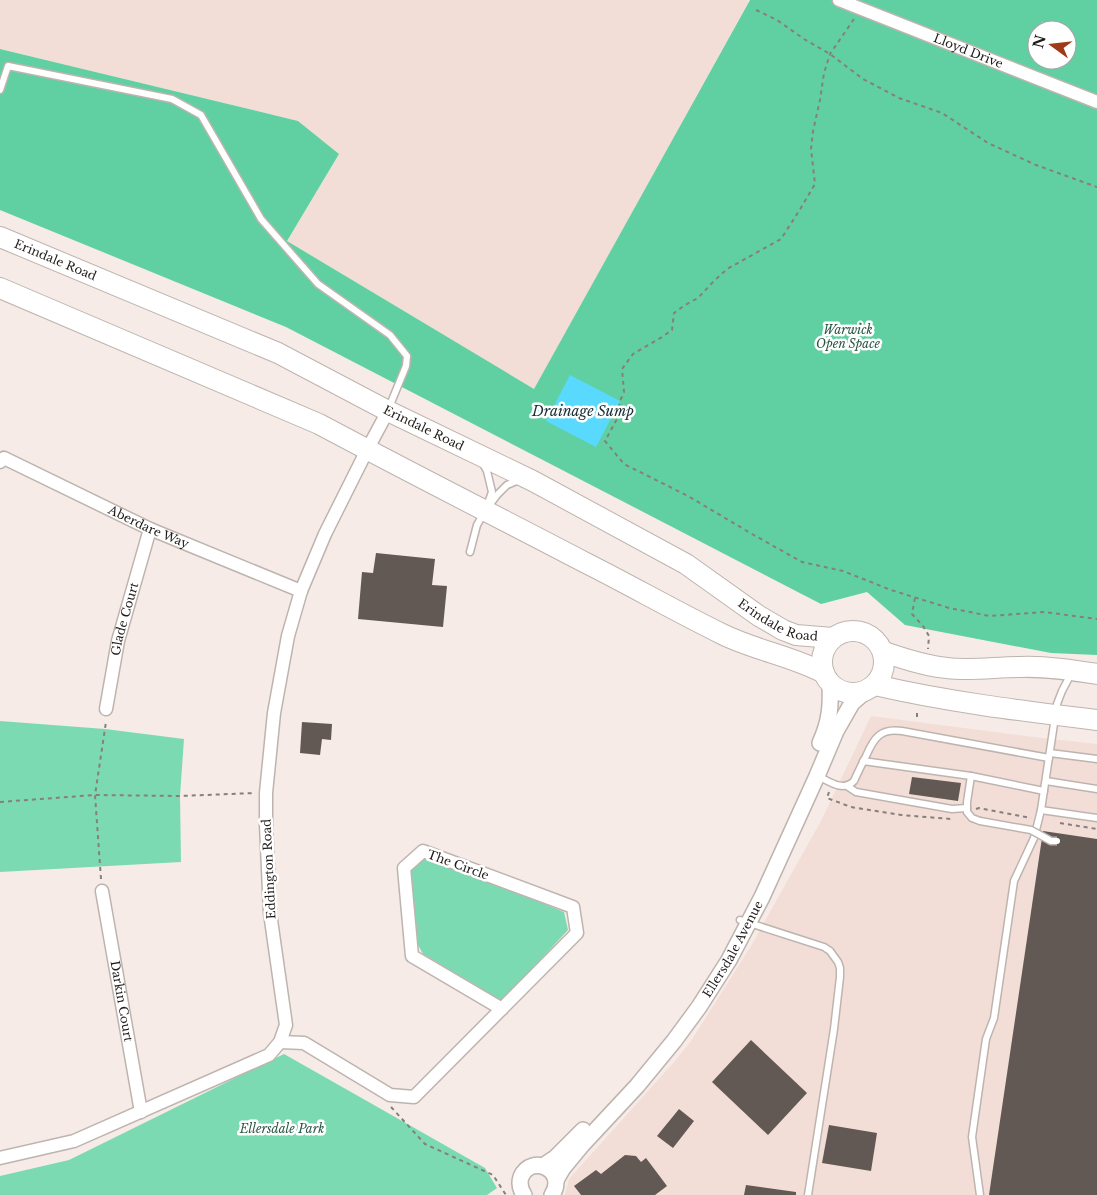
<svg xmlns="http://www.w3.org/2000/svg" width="1097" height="1195" font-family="'Libre Baskerville',serif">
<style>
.built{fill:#f2ded6}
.green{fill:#7cdab2}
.forest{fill:#60d0a3;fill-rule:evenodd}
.water{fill:#58d9fd}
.building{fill:#625854}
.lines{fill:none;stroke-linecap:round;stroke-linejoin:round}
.service-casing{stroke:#beb4af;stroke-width:9}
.minor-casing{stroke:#beb4af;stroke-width:15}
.tertiary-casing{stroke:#beb4af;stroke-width:18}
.primary-casing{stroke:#beb4af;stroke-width:22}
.path{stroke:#867f7b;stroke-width:2;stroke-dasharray:4 4;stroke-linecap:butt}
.service{stroke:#fff;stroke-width:6}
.minor{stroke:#fff;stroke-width:12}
.tertiary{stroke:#fff;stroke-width:15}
.primary{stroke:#fff;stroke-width:20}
.service-bridge-casing{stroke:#beb4af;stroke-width:9;stroke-linecap:butt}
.service-bridge{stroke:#fff;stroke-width:6}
.labels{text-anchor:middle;stroke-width:5;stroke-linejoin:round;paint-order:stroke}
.street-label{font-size:12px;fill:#201c1a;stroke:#fff}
.park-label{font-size:12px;font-style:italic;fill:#285643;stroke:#fff}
.water-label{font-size:14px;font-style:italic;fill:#172d33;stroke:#fff}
</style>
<rect width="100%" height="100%" fill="#f6ebe6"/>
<g class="built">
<polygon points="0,0 746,0 749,1 534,390 287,241 339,154 298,121 0,49"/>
<polygon points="871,716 1042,738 1097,744 1097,1195 565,1195 569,1179 674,1062 691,1041 751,946 821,821"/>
</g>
<g class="green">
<polygon points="0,721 105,729 184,739 180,796 181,862 0,872"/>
<polygon points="426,855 564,912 568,930 502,1001 423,954 418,945 411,871 418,860"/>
<polygon points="284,1054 485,1168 497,1188 487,1195 0,1195 0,1176 69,1160"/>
</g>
<path class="forest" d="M750,0H1097V655L1051,653L905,625L867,592L821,604L286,327L0,210V49L298,121L339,154L287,241L534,389ZM1037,30H1067V60H1037Z"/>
<polygon class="water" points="570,375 620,401 596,447 546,421"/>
<g class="building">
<polygon points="376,553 435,559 432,585 447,586 443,627 358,619 362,572 373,573"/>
<polygon points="302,722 332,724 331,740 322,739 320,755 300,753"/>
<polygon points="912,777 961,783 958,801 909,794"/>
<polygon points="1043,831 1097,839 1097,1195 989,1195"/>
<polygon points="751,1040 807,1093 768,1135 712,1082"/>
<polygon points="679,1109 694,1121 673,1148 657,1136"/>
<polygon points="829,1125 877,1133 871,1171 822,1163"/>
<polygon points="625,1155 636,1156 641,1162 646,1158 667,1186 655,1195 581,1195 574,1186 596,1170 601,1174"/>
<polygon points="746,1185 796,1192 796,1195 744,1195"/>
</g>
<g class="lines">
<g class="service-casing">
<g id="service">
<polyline points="0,90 8,66 172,99 201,115 261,219 318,284 390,335 407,356 406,366 388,410"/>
<polyline points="482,462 487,471 492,492 488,503"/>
<polyline points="470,552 477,525 485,511 497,495 507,485 519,480"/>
<polyline points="1071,674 1062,691 1057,704 1041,810 1097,818"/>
<polyline points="1050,753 1097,759"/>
<polyline points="863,761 971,776 1044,791"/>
<path d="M818,776C830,782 843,792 854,781C858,772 862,764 866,756C874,738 880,728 902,731L1049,758"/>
<polyline points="971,776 967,802 967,812 972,818 980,821"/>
<polyline points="1046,781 1097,789"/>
<polyline points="847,786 856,792 952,809 967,808"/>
<polyline points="740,920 824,947 830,951 838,962 840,968 840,977 834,1029 808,1195"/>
<polyline points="980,1195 972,1137 986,1039 994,1018 1014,881 1034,838 1041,810"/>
</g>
</g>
<g class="minor-casing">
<g id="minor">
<path id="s1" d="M839,0L1097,102"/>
<path id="s2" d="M0,462L4,458L150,529L301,591"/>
<path id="s3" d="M106,709L118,641L150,529"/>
<path id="s4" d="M102,891L141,1112"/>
<polyline points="280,1042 304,1043 390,1095 414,1097 577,933 573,907 423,851 404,868 412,956 502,1009"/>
<polyline points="0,1158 74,1141 269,1055 280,1042 286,1025 270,913 266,825 266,793 274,713 288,636 301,591 325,534 367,450 388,411"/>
</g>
</g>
<g class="tertiary-casing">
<g id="tertiary">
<path d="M820,743C830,721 831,706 830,683"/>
<polyline points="543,1166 555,1158 583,1130"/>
<path id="s5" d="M556,1180L563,1168L582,1145L637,1086L674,1041L699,1007L729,960L762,897L817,776L836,731L852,703L866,691"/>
<path d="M524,1195C520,1189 519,1183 521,1177C531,1153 568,1170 552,1195"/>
</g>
</g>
<g class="primary-casing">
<g id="primary">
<path id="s6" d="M0,237L278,353L388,411L533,481L686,564L759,616L783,630L796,635L833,638"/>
<path d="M0,288L319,424C407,471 496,516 584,562C630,585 675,611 722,634C754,650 792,656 824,673"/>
<circle cx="853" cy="662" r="31"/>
<path d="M884,652C904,659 925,666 947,668C971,671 996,667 1020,667C1046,666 1072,670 1097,674"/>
<path d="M875,685C948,702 1023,711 1097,720"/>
</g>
</g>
<g class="path">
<polyline points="756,10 777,20 804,39 830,54 863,79 899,98 942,113 988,143 1036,165 1097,187"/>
<polyline points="854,19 830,54 824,73 820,100 813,131 811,149 815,184 799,211 781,239 727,269 712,283 698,298 685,305 674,313 672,330 662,337 633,354 622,369 624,392 620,401 618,417 605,441 624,464 688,496 752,534 802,562 843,571 891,590 949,608 990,616 1044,612 1097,619"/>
<polyline points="915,598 912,614 923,626 929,636 928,649"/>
<polyline points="917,717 917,710"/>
<polyline points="829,792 827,798 851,807 901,815 951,819 954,818"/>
<polyline points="0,802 95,795 180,796 255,793"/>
<polyline points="976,809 979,808 1031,818"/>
<polyline points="1060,823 1097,829"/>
<polyline points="101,879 95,795 106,722"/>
<polyline points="391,1107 425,1144 493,1175 506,1195"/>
</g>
<use href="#service" class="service"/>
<use href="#minor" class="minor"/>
<use href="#tertiary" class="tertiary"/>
<use href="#primary" class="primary"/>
<g class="service-bridge-casing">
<polyline id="service-bridge" points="980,821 1031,830 1051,841 1057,841"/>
</g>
<use href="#service-bridge" class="service-bridge"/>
</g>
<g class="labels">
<g class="street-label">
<text dy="4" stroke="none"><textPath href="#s1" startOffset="139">Lloyd Drive</textPath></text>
<text dy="4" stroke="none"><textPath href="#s6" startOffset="60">Erindale Road</textPath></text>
<text dy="4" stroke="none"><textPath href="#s6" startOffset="465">Erindale Road</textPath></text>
<text dy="4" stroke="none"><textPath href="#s2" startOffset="166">Aberdare Way</textPath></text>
<text dy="4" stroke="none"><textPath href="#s3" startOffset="92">Glade Court</textPath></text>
<text dy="4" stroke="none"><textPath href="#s6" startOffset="870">Erindale Road</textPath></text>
<text transform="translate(458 865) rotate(20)" y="4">The Circle</text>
<text transform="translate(269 869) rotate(-93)" y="4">Eddington Road</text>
<text dy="4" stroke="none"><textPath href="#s5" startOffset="292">Ellersdale Avenue</textPath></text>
<text dy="4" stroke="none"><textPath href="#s4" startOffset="112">Darkin Court</textPath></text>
</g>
<g class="park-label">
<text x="848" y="334">Warwick<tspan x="848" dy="14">Open Space</tspan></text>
<text x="282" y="1133">Ellersdale Park</text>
</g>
<g class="water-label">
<text x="583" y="416">Drainage Sump</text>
</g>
</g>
<g transform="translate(1052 45) rotate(285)"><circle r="24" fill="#ffffff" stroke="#a6a4a3"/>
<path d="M0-4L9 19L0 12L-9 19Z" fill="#a03917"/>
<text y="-8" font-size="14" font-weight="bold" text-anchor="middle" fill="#201c1a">N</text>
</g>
</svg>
